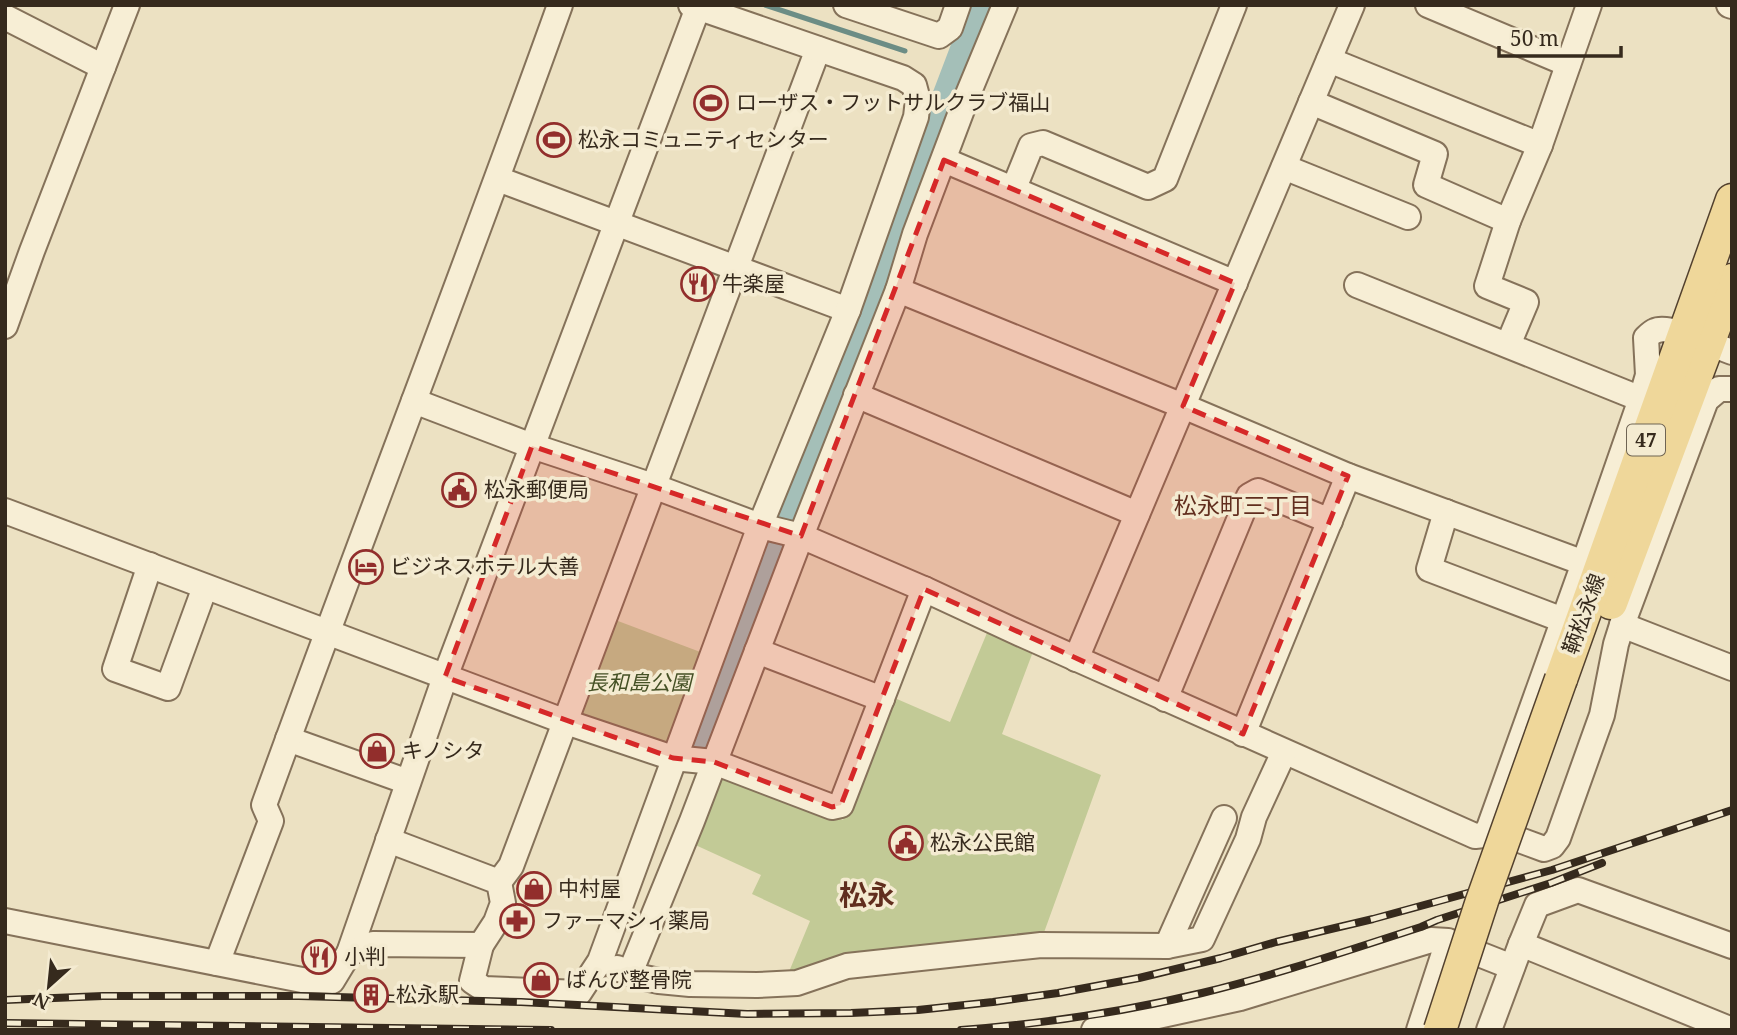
<svg xmlns="http://www.w3.org/2000/svg" width="1737" height="1035" font-family="'Noto Serif','Noto Sans JP',serif">
<style>
.green{fill:#c2ca96}
.lines{fill:none;stroke-linecap:round;stroke-linejoin:round}
.stream{stroke:#6c8d85;stroke-width:5}
.river{stroke:#a4bfb8;stroke-width:30}
.minor-casing{stroke:#85725a;stroke-width:28}
.major-casing{stroke:#53412e;stroke-width:35}
.minor{stroke:#f7eed5;stroke-width:24}
.major{stroke:#efd79a;stroke-width:32}
.rail-casing{stroke:#362a1d;stroke-width:8}
.rail{stroke:#f4ebd1;stroke-width:5;stroke-dasharray:16;stroke-linecap:butt}
.major-bridge-casing{stroke:#53412e;stroke-width:35;stroke-linecap:butt}
.major-bridge{stroke:#efd79a;stroke-width:32}
.marked{fill:#d62828;fill-opacity:0.2;stroke:#d62828;stroke-width:5;stroke-dasharray:14 9;stroke-linejoin:round}
.labels{text-anchor:middle;stroke-width:7;stroke-linejoin:round;paint-order:stroke}
.shield{fill:#f4ebd1;stroke:#6f6453;stroke-width:2}
.shield-label{font-size:19px;font-weight:bold;fill:#362a1d}
.poi-label{font-size:21px;fill:#362a1d;stroke:#f4ebd1;text-anchor:start}
.street-label{font-size:21px;fill:#362a1d;stroke:#f4ebd1}
.park-label{font-size:21px;font-style:italic;fill:#455125;stroke:#f4ebd1}
.neighbourhood-label{font-size:23px;fill:#612e1e;stroke:#f4ebd1}
.district-label{font-size:28px;font-weight:bold;fill:#612e1e;stroke:#f4ebd1}
</style>
<rect width="100%" height="100%" fill="#ece1c2"/>
<g class="green">
<polygon points="610,618 703,653 668,751 573,719"/>
<polygon points="989,628 1034,649 1002,734 1101,775 1042,938 786,979 810,921 752,894 761,875 691,843 721,774 733,778 843,820 890,696 950,722"/>
</g>
<g class="lines">
<polyline class="stream" points="765,5 905,51"/>
<polyline class="river" points="704,737 982,5"/>
<g class="minor-casing">
<g id="minor">
<polyline points="846,5 939,36 950,28 958,5"/>
<polyline points="1428,5 1568,64"/>
<polyline points="1729,5 1732,6"/>
<polyline points="5,17 103,67"/>
<polyline points="1329,60 1540,145"/>
<polyline points="1311,102 1435,154 1426,185 1508,221"/>
<polyline points="944,160 1235,283"/>
<polyline points="1284,167 1408,217"/>
<polyline points="498,179 848,310"/>
<polyline points="1014,188 1031,146 1043,143 1148,187 1165,179 1234,5"/>
<polyline points="1357,285 1641,399"/>
<polyline points="898,290 1183,406 1348,476 1584,563"/>
<polyline points="5,326 32,251 127,5"/>
<polyline points="1508,345 1526,302 1487,286 1508,221 1540,145 1589,5"/>
<polyline points="856,395 1137,514"/>
<path d="M414,401L532,446L653,486L760,526L801,536L924,589L1021,634L1475,836L1484,835L1489,828L1584,563L1641,399L1648,375L1646,338C1649,335 1652,332 1655,331C1669,324 1716,347 1732,352"/>
<polyline points="5,511 566,722 673,758 714,762 832,807 841,805 924,589"/>
<polyline points="1446,512 1429,569 1563,620"/>
<polyline points="150,565 115,669 168,688 205,587"/>
<polyline points="1622,625 1732,668"/>
<polyline points="757,651 882,699"/>
<polyline points="1076,659 1352,5"/>
<polyline points="1165,699 1249,496 1258,491 1330,521"/>
<polyline points="1243,734 1348,476"/>
<polyline points="288,739 408,782"/>
<polyline points="1490,829 1544,849 1552,846 1558,838 1602,715 1616,644 1622,625 1706,400 1719,389 1732,389"/>
<polyline points="499,882 511,866 818,49"/>
<polyline points="5,921 302,980 332,981 349,953 445,677 699,5"/>
<polyline points="1451,943 1512,967"/>
<polyline points="1521,944 1732,1030"/>
<polyline points="481,945 472,981 484,989 579,993 600,961 760,526 848,310 916,117 918,100 914,85 903,78 691,5"/>
<polyline points="1167,946 1224,818"/>
<polyline points="349,953 373,944 481,945 496,922 503,903 499,882 388,840"/>
<path d="M217,963L271,821L264,805C361,537 464,273 560,5"/>
<polyline points="617,968 640,977 659,981 690,984 757,985 797,983 847,966 1041,945 1167,946 1202,939 1248,839 1254,817 1284,752"/>
<polyline points="630,973 692,821 801,536 898,290 915,234 966,99 1005,5"/>
<polyline points="1094,1030 1240,998 1431,940 1448,941 1419,1030"/>
<polyline points="1489,1030 1521,944 1537,905 1578,890 1732,946"/>
</g>
</g>
<g class="major-casing">
<g id="major">
<polyline points="1611,603 1732,280"/>
<polyline points="1561,679 1732,200"/>
</g>
</g>
<use href="#minor" class="minor"/>
<use href="#major" class="major"/>
<g class="rail-casing">
<g id="rail">
<polyline points="5,1000 103,996 299,996 521,1002 747,1014 851,1013 918,1010 993,1002 1058,993 1139,978 1221,958 1276,942 1373,919 1552,870 1732,810"/>
<polyline points="5,1023 551,1030"/>
<path d="M961,1030C1042,1024 1123,1012 1202,993C1276,975 1349,950 1421,927L1437,920L1551,883L1602,863"/>
</g>
</g>
<use href="#rail" class="rail"/>
<g class="major-bridge-casing">
<polyline id="major-bridge" points="1440,1030 1482,901 1561,679"/>
</g>
<use href="#major-bridge" class="major-bridge"/>
</g>
<path class="marked" d="M944,160L1235,283L1183,406L1348,476L1243,734L924,589L841,805L832,807L714,762L673,758L445,677L532,446L801,536Z"/>
<defs>
<g id="stadium-ring" transform="scale(1.75)"><circle r="9.5" fill="#f4ebd1" stroke="#922e2c" stroke-width="1.5"/><path d="M0-5a6.5 5 0 1 0 0 10a6.5 5 0 1 0 0-10ZM-3.5-1.8h7v3.6h-7Z" fill="#922e2c"/></g>
<g id="restaurant-ring" transform="scale(1.75)"><circle r="9.5" fill="#f4ebd1" stroke="#922e2c" stroke-width="1.5"/><path d="M-5-6h1v4h1v-4h1v4h1v-4h1v5L-1.5 .5V6h-2V.5L-5-1ZM5-6V6H3V1.5H1.5Q1.5-4 5-6Z" fill="#922e2c"/></g>
<g id="civic-ring" transform="scale(1.75)"><circle r="9.5" fill="#f4ebd1" stroke="#922e2c" stroke-width="1.5"/><path d="M-.6-6.5H3V-4.5H.6V-3L4-1V1h2V6H-6V1h2V-1L-.6-3ZM-1.2 2.5V6h2.4V2.5Z" fill="#922e2c"/></g>
<g id="hotel-ring" transform="scale(1.75)"><circle r="9.5" fill="#f4ebd1" stroke="#922e2c" stroke-width="1.5"/><path d="M-6-4.5h1.5V1H6V5H4.5V3h-9V5H-6ZM-4 0a1.8 1.8 0 1 1 3.6 0ZM.5 0V-2.5h3Q6-2.5 6 0Z" fill="#922e2c"/></g>
<g id="shop-ring" transform="scale(1.75)"><circle r="9.5" fill="#f4ebd1" stroke="#922e2c" stroke-width="1.5"/><path d="M-5-2.5h2.3a2.7 3.5 0 0 1 5.4 0H5L5.5 6h-11ZM-1.5-2.5h3a1.5 2.3 0 0 0-3 0Z" fill="#922e2c"/></g>
<g id="pharmacy-ring" transform="scale(1.75)"><circle r="9.5" fill="#f4ebd1" stroke="#922e2c" stroke-width="1.5"/><path d="M-2-6h4v4h4v4h-4v4h-4v-4h-4v-4h4Z" fill="#922e2c"/></g>
<g id="building-ring" transform="scale(1.75)"><circle r="9.5" fill="#f4ebd1" stroke="#922e2c" stroke-width="1.5"/><path d="M-4-6H4V6H1V3H-1V6H-4ZM-2.5-4.3h1.7v1.8h-1.7ZM.8-4.3h1.7v1.8H.8ZM-2.5-1h1.7V.8h-1.7ZM.8-1h1.7V.8H.8Z" fill="#922e2c"/></g>
</defs>
<g fill-rule="evenodd">
<use href="#stadium-ring" x="711" y="103"/>
<use href="#stadium-ring" x="554" y="140"/>
<use href="#restaurant-ring" x="698" y="284"/>
<use href="#civic-ring" x="459" y="490"/>
<use href="#hotel-ring" x="366" y="567"/>
<use href="#shop-ring" x="377" y="751"/>
<use href="#civic-ring" x="906" y="843"/>
<use href="#shop-ring" x="534" y="889"/>
<use href="#pharmacy-ring" x="517" y="921"/>
<use href="#restaurant-ring" x="319" y="957"/>
<use href="#shop-ring" x="541" y="980"/>
<use href="#building-ring" x="371" y="995"/>
</g>
<g class="labels">
<rect class="shield" x="1627" y="424.5" width="38" height="31" rx="5"/>
<g class="shield-label">
<text x="1646" y="447">47</text>
</g>
<g class="poi-label">
<text x="736" y="110">ローザス・フットサルクラブ福山</text>
<text x="578" y="147">松永コミュニティセンター</text>
<text x="722" y="291">牛楽屋</text>
<text x="484" y="497">松永郵便局</text>
<text x="390" y="574">ビジネスホテル大善</text>
<text x="402" y="758">キノシタ</text>
<text x="930" y="850">松永公民館</text>
<text x="558" y="896">中村屋</text>
<text x="542" y="928">ファーマシィ薬局</text>
<text x="344" y="964">小判</text>
<text x="566" y="987">ばんび整骨院</text>
<text x="396" y="1002">松永駅</text>
</g>
<g class="street-label">
<text transform="translate(1584 614) rotate(-70)" y="7">鞆松永線</text>
</g>
<g class="park-label">
<text x="639" y="690">長和島公園</text>
</g>
<g class="neighbourhood-label">
<text x="1243" y="514">松永町三丁目</text>
</g>
<g class="district-label">
<text x="867" y="905">松永</text>
</g>
</g>
<rect width="1737" height="1035" fill="none" stroke="#362a1d" stroke-width="14"/>
<g transform="translate(49 986) rotate(207)" stroke="#f4ebd1" stroke-width="5" paint-order="stroke">
<path d="M0-5L12 26L0 18L-12 26Z" fill="#362a1d"/>
<text y="-10" font-size="19" font-weight="bold" text-anchor="middle" fill="#362a1d">N</text>
</g>
<path d="M1499 46v10h122v-10" fill="none" stroke="#362a1d" stroke-width="3.5"/>
<text x="1510" y="46" font-size="21" fill="#362a1d" stroke="#f4ebd1" stroke-width="5" paint-order="stroke">50 m</text>
</svg>
